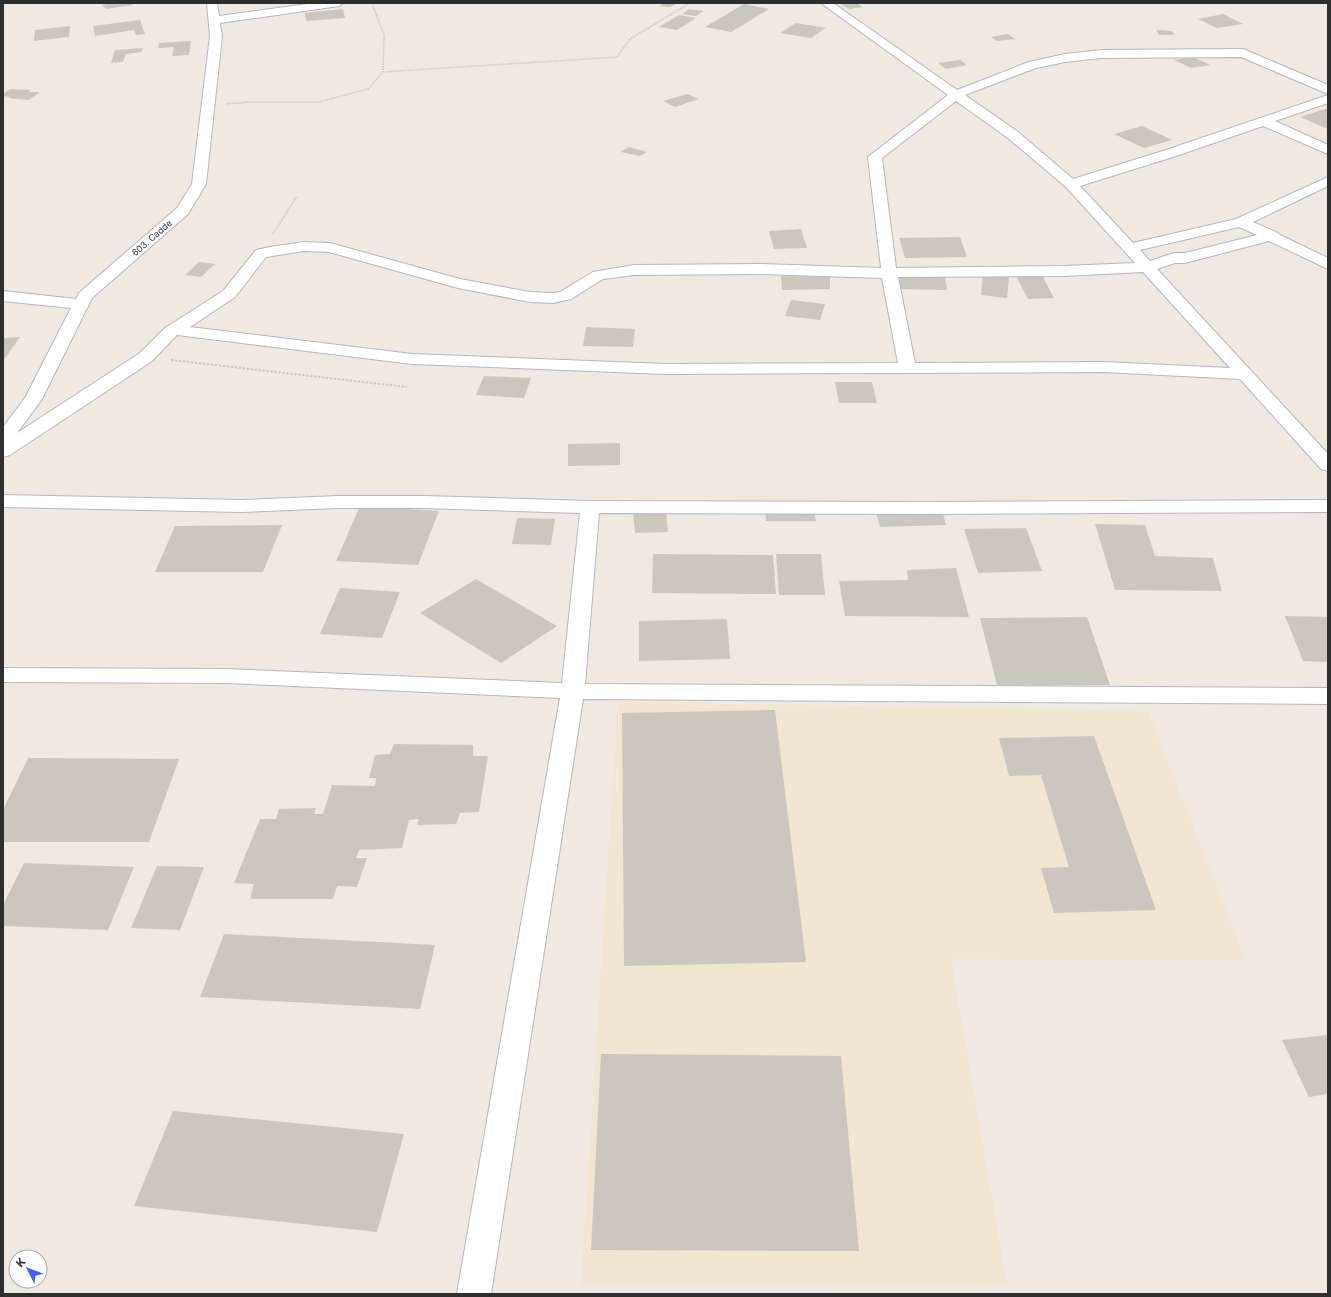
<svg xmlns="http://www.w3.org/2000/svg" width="1331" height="1297" font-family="Inter,sans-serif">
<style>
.education{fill:#f0e6d1}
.building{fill:#cbc7bf}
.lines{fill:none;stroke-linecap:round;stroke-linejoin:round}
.minor-casing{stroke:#b4b7c1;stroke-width:2}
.path-far1{stroke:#c9c9c9;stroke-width:1.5;stroke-dasharray:1.5 1;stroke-linecap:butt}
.path{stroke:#c9c9c9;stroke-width:2;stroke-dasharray:2.5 1.5;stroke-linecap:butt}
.minor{fill:#fff;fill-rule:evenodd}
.labels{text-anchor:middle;stroke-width:4;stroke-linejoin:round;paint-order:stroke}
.far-street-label{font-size:9px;fill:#2e2e2e;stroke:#fff}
</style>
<rect width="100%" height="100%" fill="#efe9e1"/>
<polygon class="education" points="618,702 1148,711 1246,961 951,959 1007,1285 581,1284"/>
<g class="building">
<polygon points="112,3 131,3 133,5 106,9 102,5"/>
<polygon points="664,3 678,3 670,7 659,6"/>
<polygon points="849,3 856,3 863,7 849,9 841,4"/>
<polygon points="744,4 769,9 731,32 705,27"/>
<polygon points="343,9 345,18 306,21 305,13"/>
<polygon points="689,9 704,11 696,16 682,14"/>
<polygon points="1223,14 1243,24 1217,28 1198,19"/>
<polygon points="679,15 696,18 677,30 659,27"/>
<polygon points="140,20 145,34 136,35 134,30 95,36 93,26"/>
<polygon points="796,23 826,28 811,38 780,33"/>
<polygon points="70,26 69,37 34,41 35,30"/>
<polygon points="1156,30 1172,31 1175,35 1159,35"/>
<polygon points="1008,34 1015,39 997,41 991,37"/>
<polygon points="191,41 189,55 172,56 174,47 158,48 159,43"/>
<polygon points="143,48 141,52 126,54 123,62 111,63 115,50"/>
<polygon points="1193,57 1210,65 1191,68 1174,60"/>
<polygon points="960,60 967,65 946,69 938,63"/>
<polygon points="10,89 31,90 28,92 40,92 29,100 7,98 11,97 3,96 3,94"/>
<polygon points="687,94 699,99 675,107 663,101"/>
<polygon points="1328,108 1328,129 1300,117"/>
<polygon points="1142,126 1172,140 1144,148 1114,134"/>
<polygon points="628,147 647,152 640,156 621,152"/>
<polygon points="801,229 807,248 774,249 769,231"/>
<polygon points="960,237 967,257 905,258 899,238"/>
<polygon points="199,262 215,264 201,277 185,275"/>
<polygon points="983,274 1009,277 1007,298 981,295"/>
<polygon points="896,275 945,276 947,290 898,289"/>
<polygon points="1042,275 1054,298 1028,299 1016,276"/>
<polygon points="781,276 830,277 830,289 782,290"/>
<polygon points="791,300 825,304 820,320 785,316"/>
<polygon points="586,327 635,329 633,347 583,346"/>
<polygon points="20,337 3,361 3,338"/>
<polygon points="484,376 531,378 524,398 476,395"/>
<polygon points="835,382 872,382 877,403 839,403"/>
<polygon points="620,443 620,465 568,466 568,444"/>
<polygon points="360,506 439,511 418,565 336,561"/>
<polygon points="765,509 814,509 816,521 766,521"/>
<polygon points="942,510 946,525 880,527 876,512"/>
<polygon points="666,512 668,532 635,533 633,513"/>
<polygon points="517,518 555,519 551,545 512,544"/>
<polygon points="1095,524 1145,525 1155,556 1213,558 1222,591 1115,590"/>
<polygon points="282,525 263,572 155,572 175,526"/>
<polygon points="1026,528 1042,571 978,573 964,529"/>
<polygon points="653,554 773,555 776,594 652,593"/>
<polygon points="776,554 821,554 825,595 779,595"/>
<polygon points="956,568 969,617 845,616 839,581 908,580 907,570"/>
<polygon points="476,579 557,626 501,663 420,613"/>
<polygon points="340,588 400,592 382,638 320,634"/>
<polygon points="1285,616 1328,617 1328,662 1303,661"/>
<polygon points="1087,617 1110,685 997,685 980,618"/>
<polygon points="727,619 730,659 639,661 639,621"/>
<polygon points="775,710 806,962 624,966 622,713"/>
<polygon points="1094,736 1156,910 1054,913 1041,868 1069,867 1041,775 1009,776 999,738"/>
<polygon points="394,744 473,745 473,756 488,756 479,812 460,813 456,824 417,825 419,819 409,820 402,848 359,850 356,858 367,858 357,887 337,886 333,899 250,899 254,884 234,883 260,819 276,819 279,809 316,808 314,814 323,814 332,785 375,786 376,778 369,778 375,755 390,754"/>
<polygon points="28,758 179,759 149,842 3,842 3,810"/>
<polygon points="24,863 134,867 108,930 3,926 3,905"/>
<polygon points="157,866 204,867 180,930 131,928"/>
<polygon points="224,934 435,945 420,1009 200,997"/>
<polygon points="1328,1035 1328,1094 1309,1097 1282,1040"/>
<polygon points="601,1054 841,1056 859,1251 591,1250"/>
<polygon points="173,1111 404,1134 377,1232 134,1206"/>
</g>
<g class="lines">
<g class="minor-casing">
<g id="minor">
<path d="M207,3H217L219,16L315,3H344L339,6L220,23L222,36L206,184L188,214L92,298L42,399L17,433L140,353L165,328L223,291L256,250L270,247L304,242L330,243L460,279L530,292L553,293L560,292L593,272L634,265L762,264L881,268L868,157L948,95L821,3H833L957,90L1029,62L1065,54L1101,50L1243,49L1328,85V94L1241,57L1101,58L1065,62L1036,68L965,95L1018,132L1073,179L1166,150L1328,95V103L1275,121L1328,145V154L1263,126L1176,156L1080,186L1133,243L1236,219L1328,177V186L1253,222L1278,233L1280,235L1328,258V269L1269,241L1185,263H1175L1157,269L1328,454V471L1321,469L1240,379L1104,372L665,374L412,364L177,335L152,361L10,455L3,457V427L25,398L71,308L3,301V291L76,299L79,293L177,208L192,184L210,36ZM956,101L1008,138L1066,187L1135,263L1064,266L896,268L882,158ZM1239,227L1257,235L1185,253H1174L1150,261L1140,250ZM304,251L329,252L458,288L530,302L553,303L571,299L603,279L634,275L762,274L882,278L898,363L665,364L412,354L190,327L235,297L266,257ZM1143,272L1230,368L1104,362L915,363L898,277L1064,276Z"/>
<polygon points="3,495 241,500 338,496 424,496 590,501 928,502 1328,500 1328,512 928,514 599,513 585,684 1328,688 1328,704 583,699 491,1294 457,1294 560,698 226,683 3,682 3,668 226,669 562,683 580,513 424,508 338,508 241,512 3,507"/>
</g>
</g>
<g class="path-far1">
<polyline points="383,72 617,57 630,39 690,3"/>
<polyline points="227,104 250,102 319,102 368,89 383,72 384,35 372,3"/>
<polyline points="273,234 297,196"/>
</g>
<polyline class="path" points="171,360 407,387"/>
<use href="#minor" class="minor"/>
</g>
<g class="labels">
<g class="far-street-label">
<text transform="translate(152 238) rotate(-41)" y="3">603. Cadde</text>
</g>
</g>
<rect width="1331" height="1297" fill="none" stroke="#2e2e2e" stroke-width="8"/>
<g transform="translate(28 1269) rotate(312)"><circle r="19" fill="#ffffff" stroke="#ababab"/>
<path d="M0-3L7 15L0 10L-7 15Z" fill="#4264fb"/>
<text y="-6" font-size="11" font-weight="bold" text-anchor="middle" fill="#2e2e2e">K</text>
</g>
</svg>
